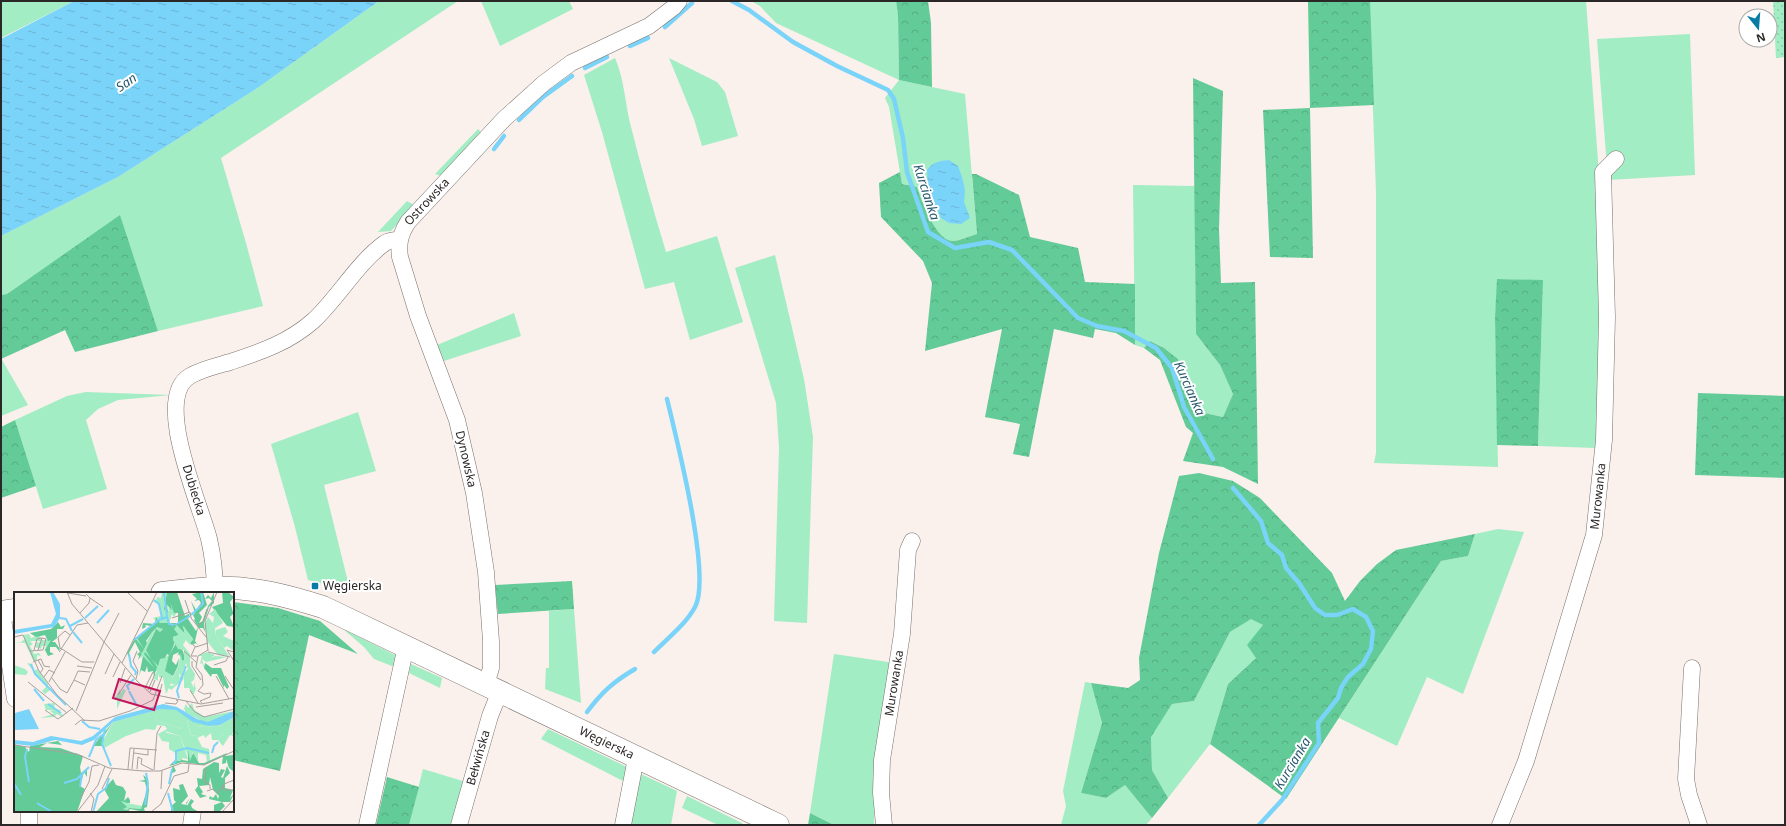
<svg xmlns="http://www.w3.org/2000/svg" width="1786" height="826" font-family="'Noto Sans',sans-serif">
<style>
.grass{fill:#a2edc4}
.forest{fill:url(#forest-crowns)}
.garden{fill:url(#garden-dots)}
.water{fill:url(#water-ripples)}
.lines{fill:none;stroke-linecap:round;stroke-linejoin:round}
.stream{stroke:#7ad3f8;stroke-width:4.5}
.minor-casing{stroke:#78706c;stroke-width:17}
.secondary-casing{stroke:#78706c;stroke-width:23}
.minor{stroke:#fff;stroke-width:16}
.secondary{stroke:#fff;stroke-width:22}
.poi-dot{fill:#077da5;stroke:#fff;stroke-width:1.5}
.labels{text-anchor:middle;stroke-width:4;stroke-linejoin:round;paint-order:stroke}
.street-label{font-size:12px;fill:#2b2726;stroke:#fff}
.poi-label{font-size:12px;fill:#2b2726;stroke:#fff;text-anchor:start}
.water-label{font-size:13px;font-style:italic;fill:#2a5b6f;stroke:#fff}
.inset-river{fill:none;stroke:#7ad3f8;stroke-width:2}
.inset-road{fill:none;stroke:#a7a09d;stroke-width:1}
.view{fill:#c2185b;fill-opacity:0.15;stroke:#c2185b;stroke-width:2}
.inset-edge{fill:none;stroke:#2b2726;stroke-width:2}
</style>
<defs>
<pattern id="forest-crowns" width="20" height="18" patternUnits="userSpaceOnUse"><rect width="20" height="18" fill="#62cb97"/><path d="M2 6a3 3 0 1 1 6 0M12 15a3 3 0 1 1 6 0" fill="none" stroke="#55ae82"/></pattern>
<pattern id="garden-dots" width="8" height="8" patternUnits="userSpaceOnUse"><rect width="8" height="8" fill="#a2edc4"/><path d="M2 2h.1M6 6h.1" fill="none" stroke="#8ccba8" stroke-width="1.8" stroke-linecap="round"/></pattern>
<pattern id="water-ripples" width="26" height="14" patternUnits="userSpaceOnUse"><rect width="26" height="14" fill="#7ad3f8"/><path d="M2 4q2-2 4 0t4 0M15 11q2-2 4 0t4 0" fill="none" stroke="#6ab5d4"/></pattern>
</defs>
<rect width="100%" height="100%" fill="#faf0ec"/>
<g class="grass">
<polygon points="1,1 74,1 1,38"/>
<polygon points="379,1 458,1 221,158 246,243 263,306 158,331 120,216 7,294 1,295 1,236 118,177 259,87"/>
<polygon points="481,1 569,1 573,9 500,46"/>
<path d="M751,1H896L898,15L899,80L965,94L977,235C970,236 960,241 952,241C936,240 921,200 917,187L902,184L889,107L885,98L899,80L776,23L760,6Z"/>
<polygon points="1369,1 1586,1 1598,161 1601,284 1596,448 1538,446 1543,281 1498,279 1495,318 1498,467 1374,463 1376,453 1376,192"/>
<polygon points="1690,34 1695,175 1608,180 1597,39"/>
<path d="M615,58C624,78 625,102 630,123C641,167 653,209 666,252L717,236L743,322L690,340L674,282L645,289L602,132L584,75Z"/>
<polygon points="669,58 717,82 725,92 738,136 702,146 694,119"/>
<polygon points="478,129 482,133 441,176 435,174"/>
<polygon points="1133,185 1195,186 1196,334 1220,365 1233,394 1223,417 1200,412 1185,389 1178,359 1164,348 1150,341 1144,348 1135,345"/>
<polygon points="407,201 414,205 391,231 378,232"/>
<polygon points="775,255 804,379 813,437 807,623 774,621 779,448 776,403 735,268"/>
<polygon points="514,313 521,336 444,361 437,345"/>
<polygon points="1,358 28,405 1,416"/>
<polygon points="86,392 171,395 118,400 98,409 86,420 107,489 43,509 15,420 67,396"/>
<polygon points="358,412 376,471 324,485 350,590 308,580 295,527 271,444"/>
<polygon points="1498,529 1524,532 1463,694 1427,677 1397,746 1339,718 1441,561 1468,556 1475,534"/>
<polygon points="574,609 581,703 545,689 546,668 549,668 549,611"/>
<polygon points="1251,618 1263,625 1256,658 1228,684 1210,744 1168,798 1152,770 1151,736 1172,704 1194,701 1230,632"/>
<polygon points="343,629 401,658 397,668 374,659 364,647"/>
<polygon points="834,654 895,663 876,764 874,825 834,825 810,813"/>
<polygon points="411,664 442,678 440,688 409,673"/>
<polygon points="1085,682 1091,683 1102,723 1081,793 1106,798 1125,785 1152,818 1146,825 1061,825 1066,806 1063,791"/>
<polygon points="548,729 631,769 627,783 541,739"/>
<polygon points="423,769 466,782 454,825 409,825"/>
<polygon points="641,774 677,791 671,825 628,825"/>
<polygon points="687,796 742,823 742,825 718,825 682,808"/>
</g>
<g class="forest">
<polygon points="896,1 928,1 931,23 932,87 899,80 898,15"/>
<polygon points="1308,1 1370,1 1374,105 1310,108 1313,258 1270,257 1263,110 1310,108"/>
<polygon points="1193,78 1223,91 1219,229 1221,283 1255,282 1258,484 1223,467 1183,461 1193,433 1186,427 1160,360 1144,348 1150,341 1164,348 1178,359 1185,389 1200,412 1223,417 1233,394 1220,365 1196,334"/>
<path d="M900,172L902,184L917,187C921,200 936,240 952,241C960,241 970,236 977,234L972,174H976L1019,195L1030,237L1078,248L1085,282L1135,284V345L1116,333L1095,329L1093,338L1054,329L1029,457L1013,454L1020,424L985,417L1002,329L925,351L932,283L923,261L881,217L879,183Z"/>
<polygon points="120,215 158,331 75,352 65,330 1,359 1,295 7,294"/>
<polygon points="1497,279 1543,280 1538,446 1497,445 1495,318"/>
<polygon points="1698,393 1785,396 1785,478 1695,475"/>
<polygon points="15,420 36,486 1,498 1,427"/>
<polygon points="1199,473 1233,481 1260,498 1332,573 1345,601 1360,581 1377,564 1396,550 1475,534 1468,556 1441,561 1286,799 1210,744 1228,684 1256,658 1247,645 1263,625 1251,619 1230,632 1194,701 1172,704 1151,737 1152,770 1168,798 1152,818 1125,785 1106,798 1081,793 1102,723 1091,683 1128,688 1140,680 1139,658 1159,553 1179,476"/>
<polygon points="572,581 574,609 498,614 495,585"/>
<polygon points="233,602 278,608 320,621 358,654 309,635 280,771 233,760"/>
<polygon points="387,777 419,787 409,825 376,825"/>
<polygon points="810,813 834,825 808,825"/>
</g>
<polygon class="garden" points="1773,1 1785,1 1785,57 1776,58"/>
<g class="water">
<polygon points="74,1 379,1 259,87 118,177 1,236 1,39"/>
<path d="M949,160L958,166L962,177L965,190L964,202L970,218L961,224L949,223L941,218L928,188L927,170C933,162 939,161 949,160Z"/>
</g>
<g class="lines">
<g class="stream">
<polyline points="732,1 749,10 793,42 837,66 888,90 894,99 903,138 907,172 928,232 955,248 989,242 1012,250 1078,318 1097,326 1124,331 1156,348 1172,368 1184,407 1213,459"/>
<polyline points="665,27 692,3"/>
<polyline points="630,46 648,38"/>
<polyline points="585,68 607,57"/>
<polyline points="519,120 543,97 572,76"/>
<polyline points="494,149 504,136"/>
<polyline points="1233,488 1261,521 1268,543 1282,555 1286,568 1299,583 1315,608 1325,615 1337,615 1353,609 1366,617 1373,631 1371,649 1363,664 1348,677 1341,688 1338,698 1318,723 1319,743 1282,800 1259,825"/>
<path d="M654,652C668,638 686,624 695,607C712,576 676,437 667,399"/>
<path d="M587,712C602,692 613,682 635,669"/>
</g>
<g class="minor-casing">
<g id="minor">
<path d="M215,593C215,576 213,556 209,539C201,506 152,398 190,376C202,369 216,366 230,362C260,352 288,343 313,321C338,298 358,262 385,243C389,240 394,240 399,240"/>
<polyline points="2,612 15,699"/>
<polyline points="1692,668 1686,779 1689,795 1699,825"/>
<path id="s1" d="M486,685L491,668V641L486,572L474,493L457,420L418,316L400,257C398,244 400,234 408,222L504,119L544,83L571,63L649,26L674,7L679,1"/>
<polyline points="29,825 29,811"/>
<polyline points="191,825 193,811"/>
<polyline points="367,825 406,646"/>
<path id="s2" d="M459,825L490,716L500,691"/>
<polyline points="623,825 636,758"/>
<path id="s3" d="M884,825L881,793L882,760L902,634L908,550L912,541"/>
<path id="s4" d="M1500,825L1526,761L1594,535L1604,440L1607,317L1603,172L1616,159"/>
</g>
</g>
<g class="secondary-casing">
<g id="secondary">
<path id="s5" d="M162,593C179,591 197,589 214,588C251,586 288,596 323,607L778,825"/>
<polyline points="1,612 15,610"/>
</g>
</g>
<use href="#minor" class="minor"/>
<use href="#secondary" class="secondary"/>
</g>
<rect class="poi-dot" x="311" y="582" width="8" height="8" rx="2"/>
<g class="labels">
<g class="street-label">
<text dy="4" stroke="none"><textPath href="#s1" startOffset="506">Ostrowska</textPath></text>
<text transform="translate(466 459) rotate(77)" y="4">Dynowska</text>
<text transform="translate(194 490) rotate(73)" y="4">Dubiecka</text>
<text dy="4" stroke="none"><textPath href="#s4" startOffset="344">Murowanka</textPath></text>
<text dy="4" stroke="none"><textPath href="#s3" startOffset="143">Murowanka</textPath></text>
<text dy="4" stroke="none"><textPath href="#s5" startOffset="478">Węgierska</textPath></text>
<text dy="4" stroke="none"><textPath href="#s2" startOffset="70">Bełwińska</textPath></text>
</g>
<g class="poi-label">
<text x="323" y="590">Węgierska</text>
</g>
<g class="water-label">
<text transform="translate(126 82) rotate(-35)" y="5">San</text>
<text transform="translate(927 192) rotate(72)" y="5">Kurcianka</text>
<text transform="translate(1190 388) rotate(66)" y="5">Kurcianka</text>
<text transform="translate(1292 763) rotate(-59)" y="5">Kurcianka</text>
</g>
</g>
<g transform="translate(14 592)">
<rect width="220" height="220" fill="#faf0ec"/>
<path d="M148,0H153L150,13L152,18L155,19L153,13L155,17L156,9L162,22L160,25L158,22L155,32L145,31L139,26L147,24L144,12L138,9H142L143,5L147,6ZM146,35L149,37L146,40L141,38L132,58L148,67L155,63L161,50L152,79L159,84L156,94L161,93L165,81V85L170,84L169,88L157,98L155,96L152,102L149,85H145L144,81V89L141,87L139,89L143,79H140L129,64L125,67L128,62L125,58H130L121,46L123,45L130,56L138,39L143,35ZM15,42L17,46L26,43L27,48H38L30,60L32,54H28L27,57L21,55L23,49L24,51L27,49H16L19,52L16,54L20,62L25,61L27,64L23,63V68L20,70L11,51L1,50L6,51L11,47L9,43ZM193,60L201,63L196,66L201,64L213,65L192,70L188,67L191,78L188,71L186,72L188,64H184ZM13,71L19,72L17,74L20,79L23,77L34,92V96L39,98L38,100L36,98L31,102L28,99L32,95ZM0,73L11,77L14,80L12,83L0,82ZM106,97L107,101L109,97L112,98L103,117V106H101ZM41,111L40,117L47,118L45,120L50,124L48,125L43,122L39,125L26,126L40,122L36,119L39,118H32L30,112ZM178,111L180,118L191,125L220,119L197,130H190L171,120V117L169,119L172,112L174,116ZM150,116L162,118L195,134L208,132L220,125V142L218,140L219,144L216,143L209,154L204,148L210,140V133L191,135L182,134L173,128L177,144L182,143L188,155L195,157L196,169L193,170L192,163L184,161V169L178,160V169H176L166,144L151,139L155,143V150L148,149L144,142L153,137L151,134L143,133L141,138L132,137L112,144L90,156L88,151L99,130ZM142,124L168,131L167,137L141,128ZM107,209L113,211L128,214L127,217L115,216L114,218L109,217L112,215Z" fill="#a2edc4" fill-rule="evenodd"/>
<path d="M153,0H163L171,24L176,21L174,27L182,39L184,35L180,28L181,27L179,23L181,21L177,9L182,18L187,11L185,8L180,9L183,7L178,2L189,0L193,13L185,21L188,25L185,31L189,29L194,14L198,9L195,6L191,7L194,3L197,6L200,0V11L195,15L190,31L191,40L189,36H184L181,49L185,54L182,51L178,53L176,51L179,47L169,34L171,42L163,34L161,38L165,43L159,45L161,50L155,64L162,51L169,59L171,68L168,69L165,62L163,64L165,60L159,63L158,69L162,73L165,66L164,74L159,84L151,79L155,63L153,62L151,66L146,67L144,74L138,67L143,75L140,85L139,79L134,80L133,74L131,80L127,78L125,84L129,64L141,77L130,62L131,60L137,67L132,58L142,37L146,40L149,37L143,35L138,40L132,49L133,51L128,61L126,60L128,62L124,68L125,64L123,62L126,60L121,50L115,61L117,70L113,61L121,46L130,57L123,46L137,34L131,33L132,35L128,37L129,31L141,32L142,25L144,29L146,28L145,31H164V21H160L156,10L158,18L153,13L154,21L150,17ZM208,0H214L220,5L216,10L220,24L219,22L216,25L220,35L213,34L198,15L209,11ZM44,30L47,35L51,33L49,37H43V46L38,50H41L46,57L45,59L42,55H36V60L40,62L34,64L31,58L37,48L34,49L31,43L22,45L16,41L37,37ZM191,71L198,76H207L215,95L213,97L210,93V96L203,82H198L197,85L190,76ZM99,130L90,144L88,154H79ZM44,149L48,153L33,151L26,155L46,156L69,164L66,175L67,181L73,176V185L70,180L66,194L71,197L63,220H0V152L11,155L15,160L16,154ZM174,159L176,169L179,161L185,171H190L213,161L211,164L219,163L220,180L215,176L212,167V171L208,172L209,164L190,173L168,170L159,173L162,179L157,182L159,173L155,174L163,166V169L167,166L168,168L174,169ZM200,170L205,171V181L207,177L211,178L207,185L209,186L213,174L216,181L211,186V196L219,198L216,206L220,202L216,210H208L211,214L205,220H200V213L208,210L195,207L196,204L199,206L202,202L204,207L205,204L199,198L196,185L195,193L185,194L189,200L187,202L193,204L186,206L181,198L184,194L183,186L188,187L189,177ZM129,183L133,186L135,198L133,215L130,216L131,220L116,217L114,220H82L95,206L90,197L99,187L102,193L109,195L112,200L110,209L114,205L116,208V211H113L107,209L113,215L109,217L114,218L115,216L127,217L133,198L131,190L125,189L131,188ZM169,192L174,204L167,212L173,213L172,211L176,206L173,211V214L177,207L180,209L177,213L178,216L185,220H157V214L162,210L160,208L159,196L166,198L165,193Z" fill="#62cb97"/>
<path d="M211,35L214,40L209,44L220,49V59L213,54L210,56L202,44V38Z" fill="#a2edc4"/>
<path d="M201,17L209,31L201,36L202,44L215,64L204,63L193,49L191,31L194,25L199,31L200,25L195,22ZM163,33L171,42L169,33L179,48L176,51L177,54L172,48L169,53L176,62V74L181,82L180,88L177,90L180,96V90L182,97L179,103L175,96H170V81L174,77L172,71L167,86L166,81L161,93L156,91L164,75L167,61L168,69L170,68V58L164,57L159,48V45L165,43L160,37ZM142,123L169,131L167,137L141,128ZM173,127L182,134L191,135L210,133V140L204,148H198L197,141L191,146L190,143L183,146L182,143L177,144ZM150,140L166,144L174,167L167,166V169H163V162L155,157V143Z" fill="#a2edc4"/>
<path d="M36,0H39L46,12V26L40,35L0,42V38L37,32L42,22ZM149,112L163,115L183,127L194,130L220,119V125L206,133L195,134L179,130L162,118L147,117L99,130L80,148L68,153L41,148L19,154L0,152V148L19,150L37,144L67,149L79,144L101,125ZM15,117L25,137L0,138L1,121Z" fill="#7ad3f8"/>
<path class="inset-river" d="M140,8L145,12L148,26M177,23L189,12L187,0M153,25L155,32L160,33M46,26L52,27L58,39M71,26L84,14M83,31L95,18M161,33L176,24M56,34L69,27M59,40L68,51M120,48L145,28L153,25L150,0M115,62L117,74L122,80L121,83M17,72L21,82L52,113M20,97L30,109M115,98L113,94L120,87M115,99L123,114M165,106L163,99L172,74M34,112L47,121M68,129L75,135L86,137M91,137L88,152L97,174M13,157L11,165L15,190M198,161L200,154L204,150M75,165L82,148L91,141M159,172L162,169V159L173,156L195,161M0,191L7,203M50,191L63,187L75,175M155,192L158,177M66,195L68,182M154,201L159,220M23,211L38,220M131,213L134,191L132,181M79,220L84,202L92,196L95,186"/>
<path class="inset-road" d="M53,0L58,12L123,89L137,102L187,112L220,106M113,0L133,19M54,1L72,4M76,6L89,15M171,8L175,20M66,21L75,11L76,6L72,2M158,26L176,20L177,26L192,45M184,34L189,29L193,17M56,43L51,39L44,45L46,56L47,57L63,33L74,31M0,45L9,43L25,79L43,103L71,129M90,50L105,21M179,53L182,55L194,51M181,55L177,64H183M20,58L23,47L28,46M24,58L28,46M194,58L184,64L182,75L188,83L189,93L184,99L190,102L197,101L196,105M16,59L29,58L32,47L28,46M170,59L183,71M194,59L191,29L203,0M45,60L48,57L68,70H80M194,60L216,65M220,60L213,58L220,69M24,68L27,67L30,74L36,75M178,69V74L187,88M19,70L24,68L29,77L26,81M108,71L143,0M200,73L212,69L214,65M63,74L78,76M91,82L100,62M202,84L215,107M211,84L220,98M30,85L35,78L41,81M99,85L106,70M38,86L46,97L53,101L60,88M122,87L124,79L119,69L123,59M14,90L53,121M35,90L51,60M106,91L111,76M71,93L60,88L64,79L76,80M131,96L139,80M134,98L141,82M176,98L184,111M136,100L141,88M104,103L117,83M145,104L148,92M172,109L181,120L190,125L220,117M151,111L162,112L164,109L162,108M188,111L186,109L196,105M182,115L209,111M31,118L44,127L59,116M62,119L90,50M61,133L67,128L85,129L116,119L139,108L148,84M0,153L63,162L95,176L129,179H146L168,171L190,173L220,159M120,161L134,163V158M192,175L191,190L196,193V197M114,177L116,156L143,158M118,177L120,157M123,177L124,165L128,167L127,172L139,178M140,178L143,141L147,134M208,194L210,198H220M88,197L98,177M147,197L148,178M193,199L199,197L204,201L210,192L220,188M76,201L80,207L77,220M66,207L75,190L78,174L85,173M63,220L84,193L91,174M137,220L147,212L160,184L174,180L175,172M208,220L220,207"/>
<path class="view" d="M105,87L146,99L140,118L99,106Z"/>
<rect width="220" height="220" class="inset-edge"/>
</g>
<rect width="1786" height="826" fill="none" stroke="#2b2726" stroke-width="4"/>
<g transform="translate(1758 28) rotate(163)"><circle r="19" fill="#ffffff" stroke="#aaa9a8"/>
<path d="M0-3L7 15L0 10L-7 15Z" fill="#077da5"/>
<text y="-6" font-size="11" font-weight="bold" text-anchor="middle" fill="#2b2726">N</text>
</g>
</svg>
